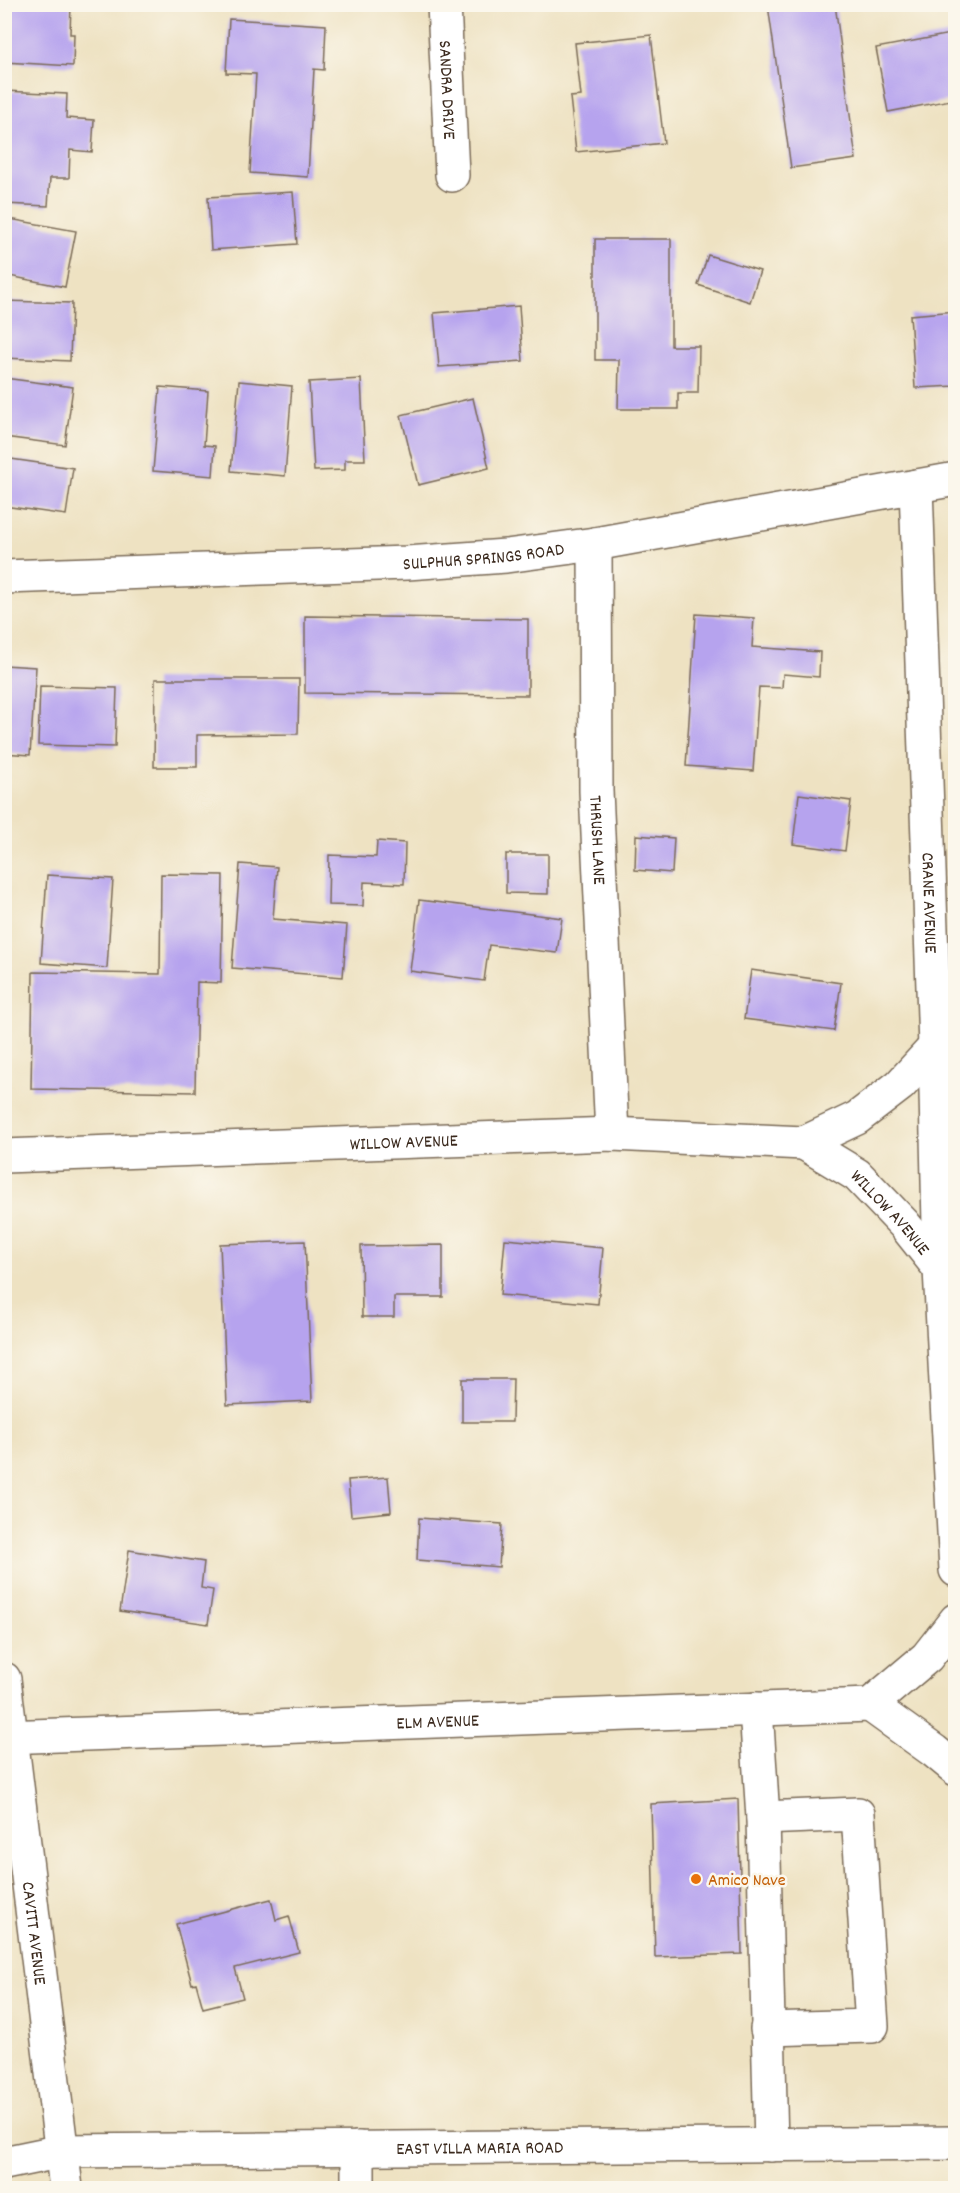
<svg xmlns="http://www.w3.org/2000/svg" width="960" height="2193" font-family="Dekko,sans-serif">
<style>
.building{fill:#b6a3ee}
.lines{fill:none;stroke-linecap:round;stroke-linejoin:round}
.minor-casing{stroke:#7a6a57;stroke-width:36}
.major-casing{stroke:#7a6a57;stroke-width:36}
.minor{stroke:#fff;stroke-width:33}
.major{stroke:#fff;stroke-width:33}
.food-dot{fill:#e8710a;stroke:#fbf7ec;stroke-width:2}
.labels{text-anchor:middle;stroke-width:5;stroke-linejoin:round;paint-order:stroke}
.street-label{font-size:18px;fill:#3b2a1e;stroke:#fbf7ec}
.food-label{font-size:18px;fill:#c56008;stroke:#fbf7ec;text-anchor:start}
</style>
<rect width="100%" height="100%" fill="#fbf7ec"/>
<filter id="ink" filterUnits="userSpaceOnUse"><feTurbulence type="fractalNoise" baseFrequency=".0167" numOctaves="2"/><feDisplacementMap in="SourceGraphic" scale="12" xChannelSelector="R" yChannelSelector="G"/><feConvolveMatrix kernelMatrix="1 2 1 2 8 2 1 2 1" color-interpolation-filters="sRGB"/></filter>
<filter id="wash" filterUnits="userSpaceOnUse"><feTurbulence type="fractalNoise" baseFrequency=".008" numOctaves="4" result="noise"/><feDisplacementMap in="SourceGraphic" scale="24" xChannelSelector="R" yChannelSelector="G"/><feGaussianBlur stdDeviation="1.35" result="paint"/><feColorMatrix in="noise" values="0 0 0 0 0 0 0 0 0 0 0 0 0 0 0 0 0 1.4 0 .05"/><feComposite in="paint" operator="in"/></filter>
<g filter="url(#wash)">
<rect width="100%" height="100%" fill="#eee2c2"/>
<g id="blocks">
<g class="building">
<polygon points="4,4 71,4 70,34 74,34 73,66 4,62"/>
<polygon points="835,4 856,159 791,168 768,5"/>
<polygon points="229,19 326,25 324,70 314,69 308,177 250,173 256,74 226,73"/>
<polygon points="956,33 956,99 888,112 876,48"/>
<polygon points="651,35 664,143 576,152 570,97 581,96 575,43"/>
<polygon points="4,91 67,94 66,118 94,120 92,152 70,150 69,178 50,178 48,206 4,204"/>
<polygon points="293,192 297,244 211,250 208,197"/>
<polygon points="4,218 76,231 65,287 4,275"/>
<polygon points="595,239 671,239 671,346 699,346 698,393 678,393 678,409 618,409 619,360 595,360"/>
<polygon points="708,255 760,271 750,302 698,285"/>
<polygon points="4,301 72,303 70,361 4,358"/>
<polygon points="519,306 523,361 439,367 434,313"/>
<polygon points="956,311 956,386 915,388 910,315"/>
<polygon points="4,378 73,387 65,445 4,437"/>
<polygon points="361,379 365,460 345,460 345,470 314,471 309,382"/>
<polygon points="239,381 292,386 285,476 231,471"/>
<polygon points="160,387 208,391 204,445 215,446 213,476 153,471"/>
<polygon points="473,398 489,468 418,485 401,415"/>
<polygon points="4,458 73,468 66,515 4,506"/>
<polygon points="696,614 754,618 752,647 820,652 819,677 783,674 782,688 759,687 753,771 686,766"/>
<polygon points="305,616 528,619 528,695 305,693"/>
<polygon points="4,665 36,667 30,755 4,753"/>
<polygon points="155,679 299,679 298,734 197,735 197,767 154,767"/>
<polygon points="40,686 117,688 115,747 38,745"/>
<polygon points="799,794 851,801 845,851 793,844"/>
<polygon points="636,835 674,838 672,873 635,870"/>
<polygon points="377,841 405,843 404,884 364,882 363,906 328,905 329,855 376,857"/>
<polygon points="506,854 548,854 548,894 506,893"/>
<polygon points="240,864 277,867 273,919 347,925 343,977 232,968"/>
<polygon points="161,874 223,875 221,983 197,982 195,1092 31,1089 33,972 160,974"/>
<polygon points="47,875 113,879 107,968 41,963"/>
<polygon points="419,900 562,918 557,953 489,945 484,981 410,971"/>
<polygon points="751,970 841,983 834,1031 744,1019"/>
<polygon points="505,1239 603,1248 598,1304 500,1295"/>
<polygon points="305,1241 312,1401 227,1405 220,1244"/>
<polygon points="443,1245 443,1297 394,1297 394,1317 362,1317 361,1246"/>
<polygon points="462,1379 513,1379 512,1422 462,1422"/>
<polygon points="388,1477 391,1512 351,1516 348,1480"/>
<polygon points="419,1518 502,1524 499,1567 417,1560"/>
<polygon points="129,1550 204,1562 201,1588 213,1590 208,1624 120,1611"/>
<polygon points="738,1799 742,1954 655,1957 651,1804"/>
<polygon points="271,1899 276,1920 289,1916 299,1952 235,1968 243,1998 203,2008 196,1983 192,1984 176,1924"/>
</g>
</g>
</g>
<g filter="url(#ink)">
<use href="#blocks" fill-opacity="0" stroke="#7a6a57" stroke-width="1.5"/>
<g class="lines">
<g class="minor-casing">
<g id="minor">
<path id="s1" d="M444,4L452,175"/>
<path id="s2" d="M916,486L935,1047L940,1269L956,1570"/>
<path id="s3" d="M595,544L596,791L612,1134"/>
<path id="s4" d="M4,577L407,563L506,556L595,544L956,479"/>
<path id="s5" d="M804,1143L857,1175L904,1224L940,1269"/>
<path id="s6" d="M4,1156L612,1134L804,1143L857,1118L900,1085L935,1047"/>
<path id="s7" d="M4,1679L66,2188"/>
<polyline points="870,1705 934,1751 956,1769"/>
<polyline points="756,1709 763,1818 771,2145"/>
<path id="s8" d="M4,1737L870,1705L927,1657L956,1620"/>
<polyline points="763,1818 858,1814 872,2026 767,2029"/>
<polyline points="358,2188 358,2148"/>
</g>
</g>
<g class="major-casing">
<g id="major">
<path id="s9" d="M4,2163L62,2151L956,2143"/>
</g>
</g>
<use href="#minor" class="minor"/>
<use href="#major" class="major"/>
</g>
</g>
<circle class="food-dot" cx="696" cy="1879" r="6"/>
<g class="labels">
<g class="street-label">
<text dy="6" stroke="none"><textPath href="#s1" startOffset="86">SANDRA DRIVE</textPath></text>
<text dy="6" stroke="none"><textPath href="#s4" startOffset="480">SULPHUR SPRINGS ROAD</textPath></text>
<text dy="6" stroke="none"><textPath href="#s3" startOffset="296">THRUSH LANE</textPath></text>
<text dy="6" stroke="none"><textPath href="#s2" startOffset="417">CRANE AVENUE</textPath></text>
<text dy="6" stroke="none"><textPath href="#s6" startOffset="400">WILLOW AVENUE</textPath></text>
<text dy="6" stroke="none"><textPath href="#s5" startOffset="112">WILLOW AVENUE</textPath></text>
<text dy="6" stroke="none"><textPath href="#s8" startOffset="434">ELM AVENUE</textPath></text>
<text dy="6" stroke="none"><textPath href="#s7" startOffset="256">CAVITT AVENUE</textPath></text>
<text dy="6" stroke="none"><textPath href="#s9" startOffset="477">EAST VILLA MARIA ROAD</textPath></text>
</g>
<g class="food-label">
<text x="708" y="1885">Amico Nave</text>
</g>
</g>
<rect width="960" height="2193" fill="none" stroke="#fbf7ec" stroke-width="24"/>
</svg>
